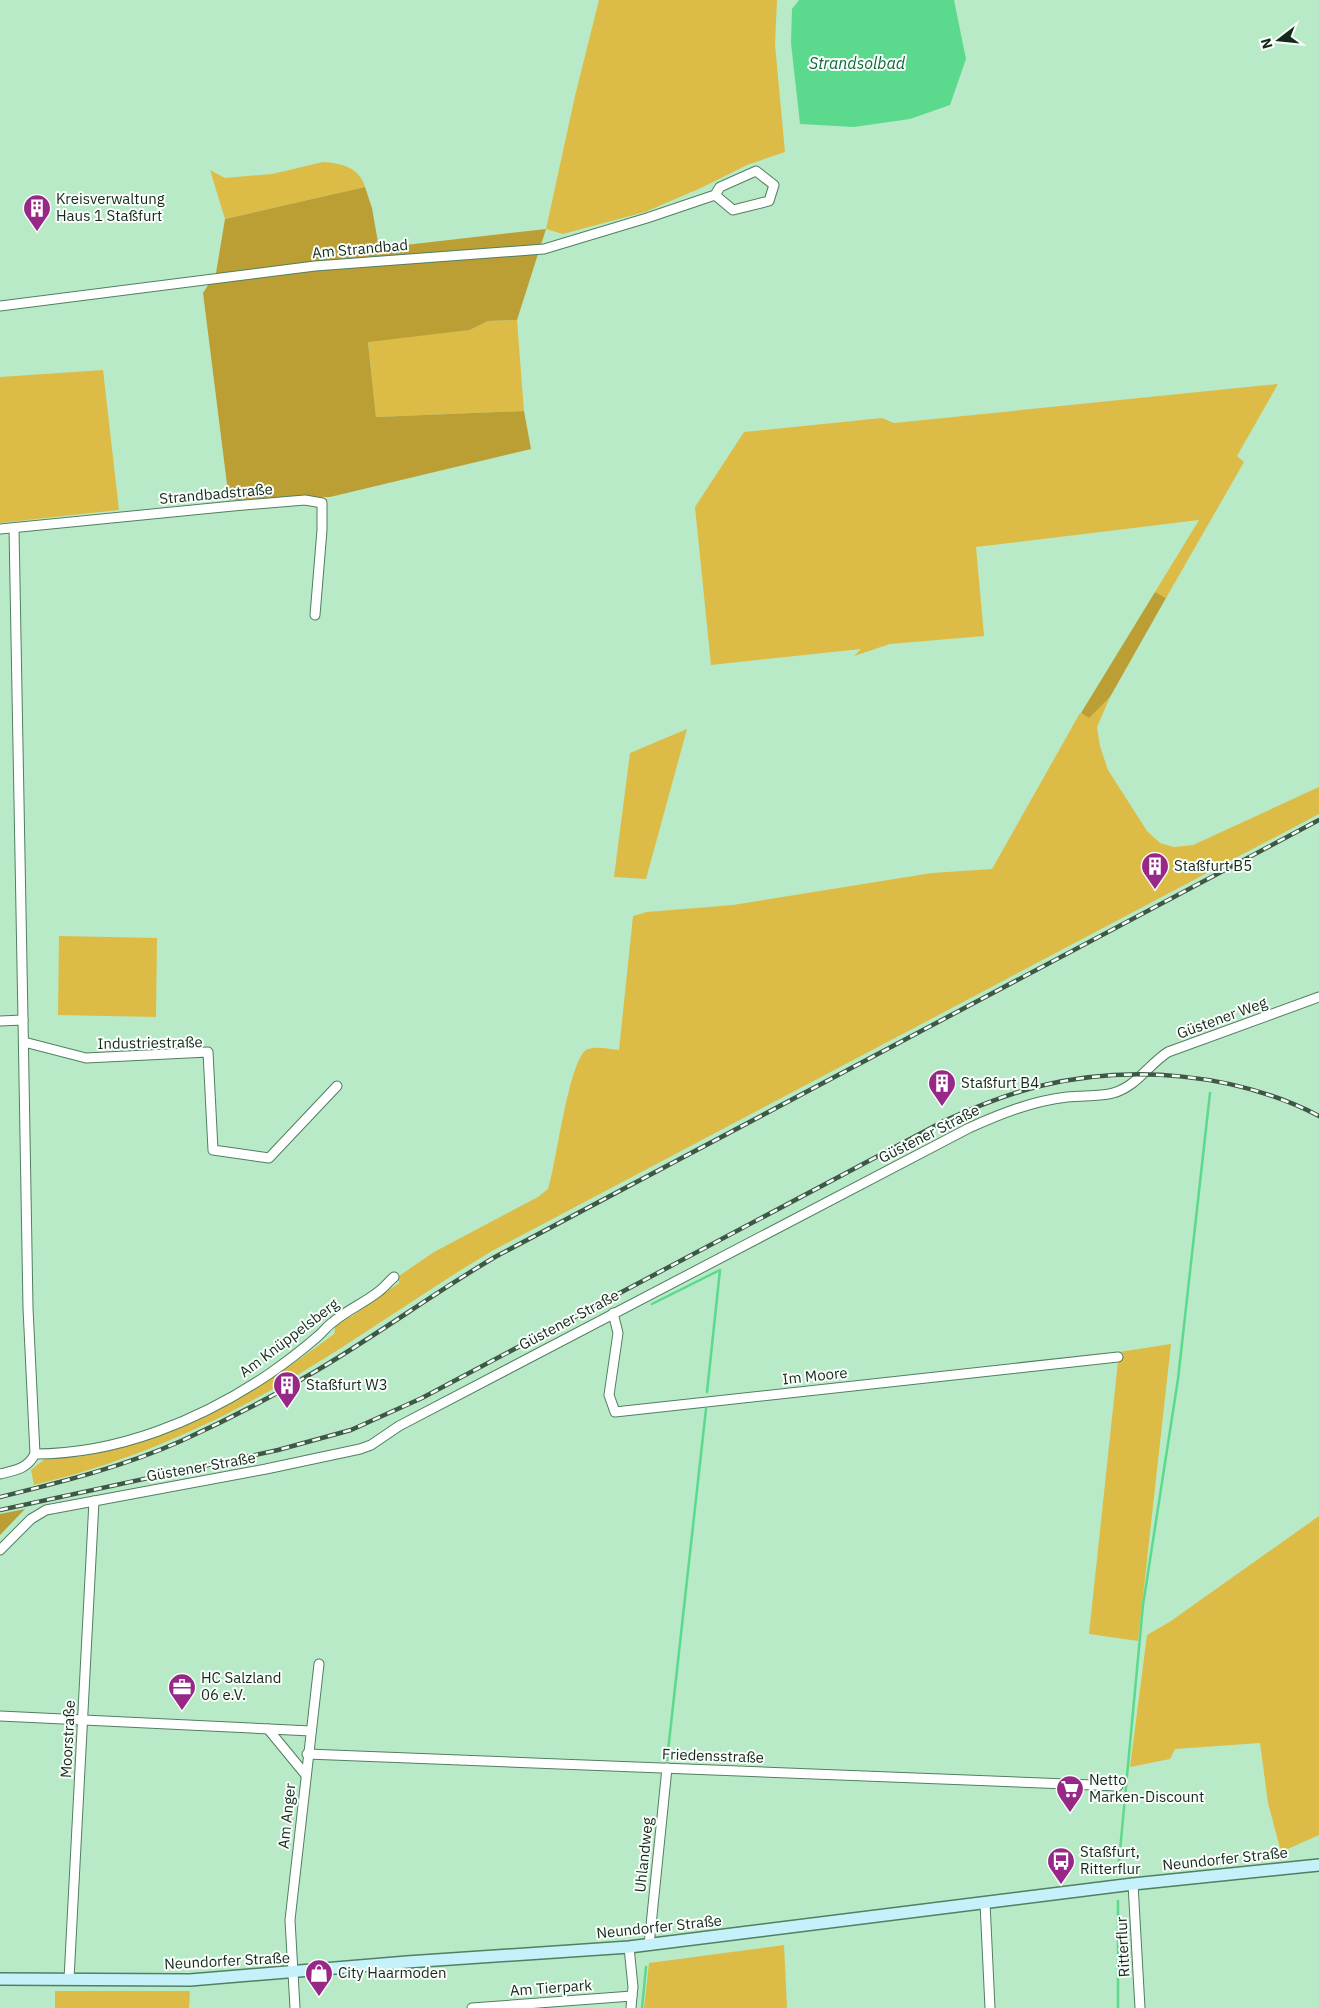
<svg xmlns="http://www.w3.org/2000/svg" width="1319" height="2008" font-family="'IBM Plex Sans',sans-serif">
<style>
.green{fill:#dcbc46}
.forest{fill:#bb9f35}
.water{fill:#5bd98c}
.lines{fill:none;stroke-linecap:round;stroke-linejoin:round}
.stream{stroke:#5bd98c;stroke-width:2.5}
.minor-casing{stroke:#517f60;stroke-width:11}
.secondary-casing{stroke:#517f60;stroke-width:14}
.minor{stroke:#fff;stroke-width:9}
.secondary{stroke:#c5f2fa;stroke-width:11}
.rail-casing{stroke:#3d5845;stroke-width:4.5}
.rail{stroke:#f9fefb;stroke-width:2.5;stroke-dasharray:8;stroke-linecap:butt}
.labels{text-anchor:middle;stroke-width:4;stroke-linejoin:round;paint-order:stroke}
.poi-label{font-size:15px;fill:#15281b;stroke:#f9fefb;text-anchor:start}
.street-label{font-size:15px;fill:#15281b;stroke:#f9fefb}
.water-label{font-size:16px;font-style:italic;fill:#0b6939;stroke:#f9fefb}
</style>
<rect width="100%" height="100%" fill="#b9eac7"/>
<g class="green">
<polygon points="599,0 777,0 775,44 785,152 747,165 701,188 645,212 563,234 546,229 575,96"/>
<path d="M323,162C342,163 360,168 365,187L225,219L210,170L225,178L272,174Z"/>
<polygon points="517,320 524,411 376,417 368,341 470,330 488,321"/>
<polygon points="103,370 119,510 0,523 0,377"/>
<polygon points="1278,384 1237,456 1244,462 1166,598 1155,592 1199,520 976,547 984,636 890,644 854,656 861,649 711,665 695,507 744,432 882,418 894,423"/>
<path d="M1110,697L1097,727L1100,746L1108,770L1147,831L1160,843L1174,847L1193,845L1319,787V814L492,1251C418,1295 348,1347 273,1389C198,1432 118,1465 34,1485L31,1470L46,1458C119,1462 209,1414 271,1378C293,1365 313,1349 334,1334L336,1323L352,1316L399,1283V1276L434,1252L538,1197L548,1189C556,1167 569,1055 588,1049C598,1046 609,1049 619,1050L633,916L647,912L733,905L932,873L992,869L1080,713L1089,717Z"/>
<polygon points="687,729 646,879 614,877 630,753"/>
<polygon points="59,936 157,938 156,1017 58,1015"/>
<polygon points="1171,1344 1138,1641 1089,1634 1119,1352"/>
<polygon points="1319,1516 1319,1835 1281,1852 1268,1803 1260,1743 1175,1749 1170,1759 1130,1767 1147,1635 1171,1621"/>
<polygon points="784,1945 787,2008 644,2008 649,1963"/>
<polygon points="55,1991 190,1991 189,2008 55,2008"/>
</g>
<g class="forest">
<polygon points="365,187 372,208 379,248 546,229 517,320 488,321 470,330 368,342 376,417 524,411 531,449 330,497 229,500 203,293 216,273 225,219"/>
<polygon points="1155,592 1166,598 1110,697 1089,718 1081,713"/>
<polygon points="25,1509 0,1535 0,1514"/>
</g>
<polygon class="water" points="799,0 954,0 966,59 950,105 910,119 854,127 800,124 791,43 792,9"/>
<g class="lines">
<g class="stream">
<polyline points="652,1304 720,1270 707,1392"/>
<polyline points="667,1760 706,1409"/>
<polyline points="1118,1872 1143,1605 1178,1379 1210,1093"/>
<polyline points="1118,1901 1118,2008"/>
<polyline points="642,2008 646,1967"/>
</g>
<g class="minor-casing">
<g id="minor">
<polyline points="0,306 315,266 544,249 647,218 715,195 720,187 756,171 774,185 769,201 733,210 715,195"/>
<polyline points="14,528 23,1020"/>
<polyline points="0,529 233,506 305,500 322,503 322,530 315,615"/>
<polyline points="0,1021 23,1020 28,1308 35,1454"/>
<polyline points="24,1042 86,1058 208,1052 213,1150 269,1158 337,1086"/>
<polyline points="613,1313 618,1333 609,1395 615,1412 1118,1357"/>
<path d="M0,1474C16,1470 27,1469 35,1454C118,1454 201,1420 269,1374C285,1363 302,1350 317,1337C323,1332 327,1326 333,1322C347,1310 364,1303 378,1292C384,1288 388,1282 394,1277"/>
<path d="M0,1550L31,1519L46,1510L266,1469L360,1449L371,1445L399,1426L969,1128C1000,1114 1032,1101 1067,1097C1082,1095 1099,1097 1113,1093C1136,1087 1149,1064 1168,1052L1319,997"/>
<polyline points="0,1716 311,1731"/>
<polyline points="268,1729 305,1774"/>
<polyline points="307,1754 1118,1786"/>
<polyline points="1133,1884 1140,2008"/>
<polyline points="985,1903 990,2008"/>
<polyline points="649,1945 667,1768"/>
<polyline points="629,1947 633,1987 632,1996"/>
<polyline points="69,1979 94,1501"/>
<polyline points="295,2008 290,1920 319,1664"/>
<polyline points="472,2008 632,1996 631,2008"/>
</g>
</g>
<g class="secondary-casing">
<polyline id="secondary" points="0,1979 190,1980 407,1962 629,1947 1133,1884 1319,1865"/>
</g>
<use href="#minor" class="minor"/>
<use href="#secondary" class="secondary"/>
<g class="rail-casing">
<g id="rail">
<path d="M0,1497C61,1482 123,1467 181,1441C227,1420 272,1397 316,1371C377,1335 434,1293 495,1257L1319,820"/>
<path d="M0,1510L278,1450L351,1430L422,1398L944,1121C975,1107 1007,1094 1040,1086C1131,1064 1236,1073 1319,1116"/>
</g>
</g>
<use href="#rail" class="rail"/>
</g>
<defs>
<g id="building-pin" transform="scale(1.4375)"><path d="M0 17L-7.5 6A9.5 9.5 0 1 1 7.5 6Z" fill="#972888" stroke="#f9fefb"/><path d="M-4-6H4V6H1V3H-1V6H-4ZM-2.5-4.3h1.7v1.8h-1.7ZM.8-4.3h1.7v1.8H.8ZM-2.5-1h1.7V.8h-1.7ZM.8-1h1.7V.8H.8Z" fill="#fff"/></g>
<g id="office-pin" transform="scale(1.4375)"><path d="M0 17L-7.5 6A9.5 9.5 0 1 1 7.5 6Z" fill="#972888" stroke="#f9fefb"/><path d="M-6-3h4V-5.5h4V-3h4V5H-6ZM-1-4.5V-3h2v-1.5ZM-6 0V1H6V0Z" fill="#fff"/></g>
<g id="supermarket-pin" transform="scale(1.4375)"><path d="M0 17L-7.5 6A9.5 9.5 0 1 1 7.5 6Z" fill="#972888" stroke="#f9fefb"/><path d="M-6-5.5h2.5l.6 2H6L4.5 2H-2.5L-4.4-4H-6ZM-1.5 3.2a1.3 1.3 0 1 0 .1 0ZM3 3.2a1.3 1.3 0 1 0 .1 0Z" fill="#fff"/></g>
<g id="bus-pin" transform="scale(1.4375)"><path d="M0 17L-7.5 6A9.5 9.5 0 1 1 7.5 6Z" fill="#972888" stroke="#f9fefb"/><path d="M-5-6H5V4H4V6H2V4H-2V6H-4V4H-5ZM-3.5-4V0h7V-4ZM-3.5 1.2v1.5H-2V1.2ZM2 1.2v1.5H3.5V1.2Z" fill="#fff"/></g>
<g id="shop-pin" transform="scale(1.4375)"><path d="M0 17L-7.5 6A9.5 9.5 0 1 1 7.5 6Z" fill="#972888" stroke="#f9fefb"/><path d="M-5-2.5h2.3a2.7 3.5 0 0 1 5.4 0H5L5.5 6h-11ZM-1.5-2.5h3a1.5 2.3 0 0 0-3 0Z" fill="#fff"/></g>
</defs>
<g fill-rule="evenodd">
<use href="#building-pin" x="37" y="208"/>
<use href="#building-pin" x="1155" y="866"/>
<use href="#building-pin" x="942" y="1083"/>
<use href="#building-pin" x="287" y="1385"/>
<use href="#office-pin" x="182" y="1687"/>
<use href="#supermarket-pin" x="1070" y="1789"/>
<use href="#bus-pin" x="1061" y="1861"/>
<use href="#shop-pin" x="319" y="1973"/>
</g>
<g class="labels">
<g class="poi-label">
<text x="56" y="204">Kreisverwaltung<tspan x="56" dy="17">Haus 1 Staßfurt</tspan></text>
<text x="1174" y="871">Staßfurt B5</text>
<text x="961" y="1088">Staßfurt B4</text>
<text x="306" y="1390">Staßfurt W3</text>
<text x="201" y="1683">HC Salzland<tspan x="201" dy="17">06 e.V.</tspan></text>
<text x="1089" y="1785">Netto<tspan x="1089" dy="17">Marken-Discount</tspan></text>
<text x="1080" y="1857">Staßfurt,<tspan x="1080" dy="17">Ritterflur</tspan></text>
<text x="338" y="1978">City Haarmoden</text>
</g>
<g class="street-label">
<text transform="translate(360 249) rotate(-5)" y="5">Am Strandbad</text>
<text transform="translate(216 494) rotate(-5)" y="5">Strandbadstraße</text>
<text transform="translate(1222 1018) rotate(-20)" y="5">Güstener Weg</text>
<text transform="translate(150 1043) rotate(-1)" y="5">Industriestraße</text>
<text transform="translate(929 1134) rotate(-27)" y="5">Güstener Straße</text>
<text transform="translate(569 1320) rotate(-28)" y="5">Güstener Straße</text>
<text transform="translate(289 1338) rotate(-37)" y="5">Am Knüppelsberg</text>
<text transform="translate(815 1376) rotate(-6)" y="5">Im Moore</text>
<text transform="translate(201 1467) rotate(-10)" y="5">Güstener Straße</text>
<text transform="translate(68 1739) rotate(-87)" y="5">Moorstraße</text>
<text transform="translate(713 1756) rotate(2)" y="5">Friedensstraße</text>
<text transform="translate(287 1816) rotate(-84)" y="5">Am Anger</text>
<text transform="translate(644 1855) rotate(-84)" y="5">Uhlandweg</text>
<text transform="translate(1225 1859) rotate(-6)" y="5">Neundorfer Straße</text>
<text transform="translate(659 1927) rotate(-6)" y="5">Neundorfer Straße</text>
<text transform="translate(1123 1947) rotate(-93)" y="5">Ritterflur</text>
<text transform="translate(227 1961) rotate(-3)" y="5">Neundorfer Straße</text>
<text transform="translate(551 1988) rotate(-4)" y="5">Am Tierpark</text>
</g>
<g class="water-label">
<text x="857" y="69">Strandsolbad</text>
</g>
</g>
<g transform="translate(1279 40) rotate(254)" stroke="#f9fefb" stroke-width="4" paint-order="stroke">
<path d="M0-4L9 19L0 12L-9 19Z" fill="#15281b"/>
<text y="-8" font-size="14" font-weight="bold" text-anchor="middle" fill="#15281b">N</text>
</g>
</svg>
